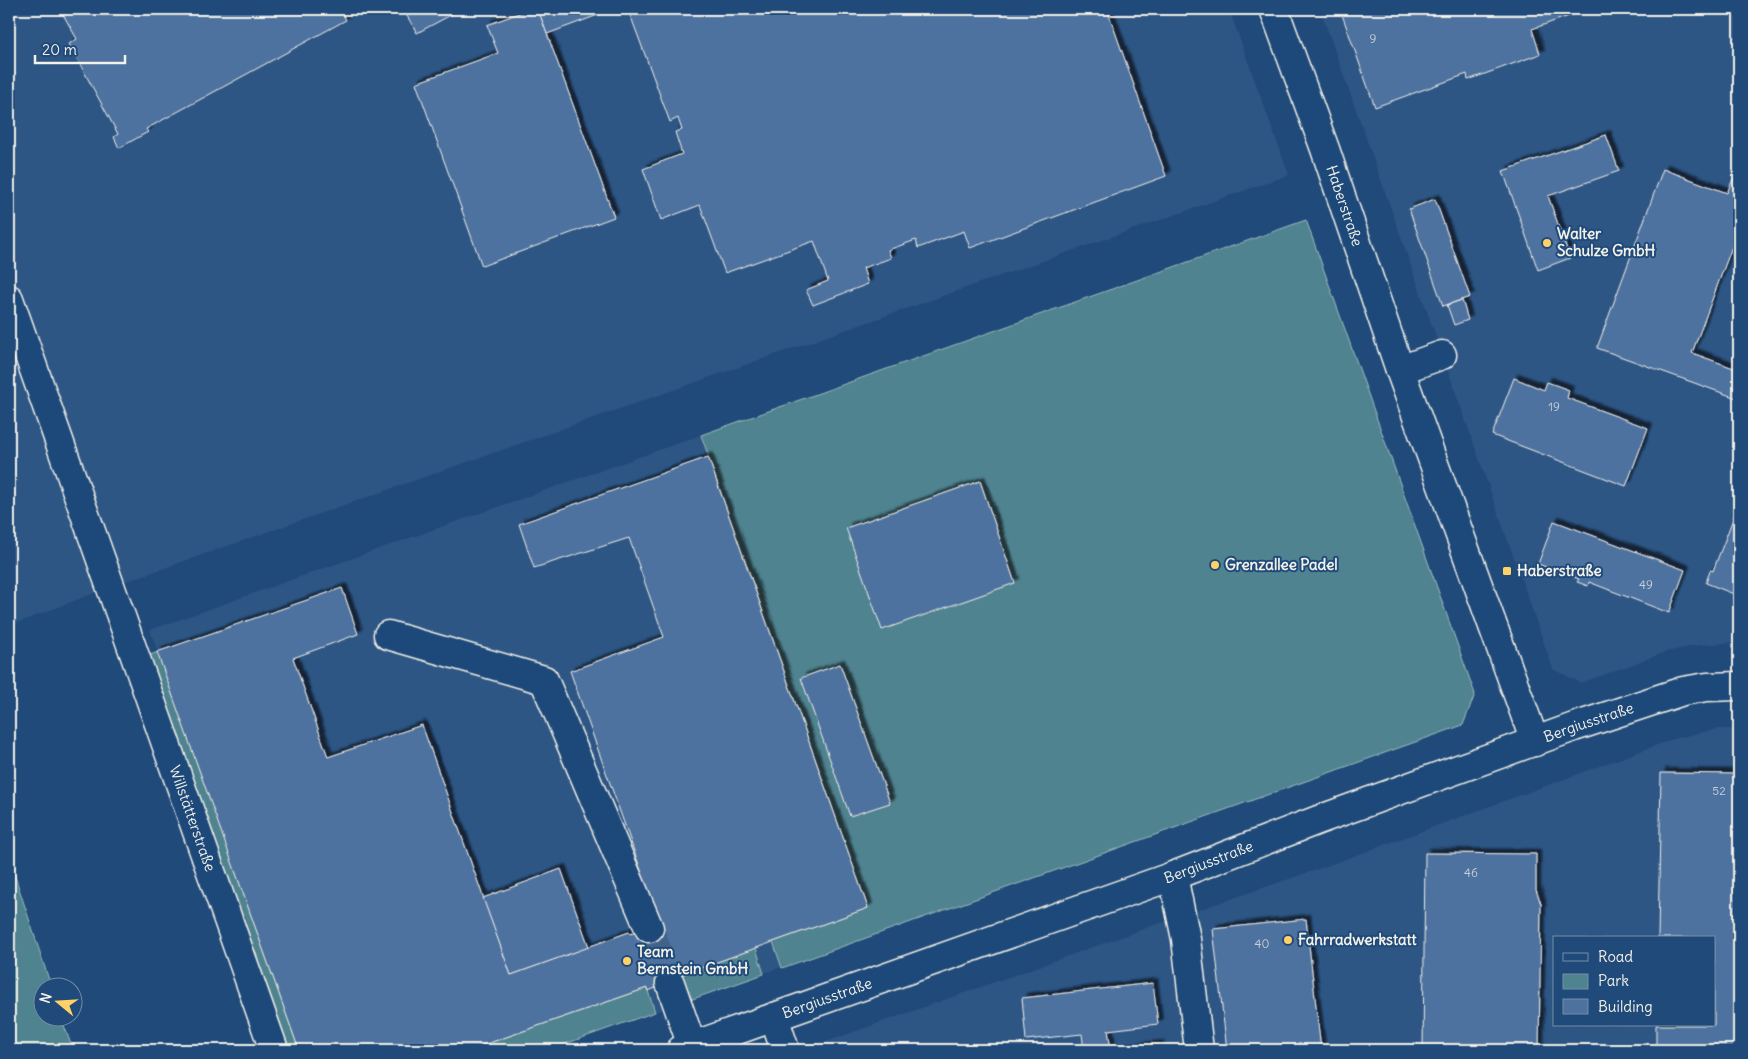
<svg xmlns="http://www.w3.org/2000/svg" width="1748" height="1059" font-family="Delius,sans-serif">
<style>
.built{fill:#2d5685;fill-rule:evenodd}
.green{fill:#4f8390;stroke:#a2babc}
.building{fill:#4d72a0;stroke:#f4f1e8;filter:url(#shadow)}
.lines{fill:none;stroke-linecap:round;stroke-linejoin:round}
.minor-tunnel{stroke:#3f638a;stroke-width:28;stroke-dasharray:28 14;stroke-linecap:butt}
.minor-casing{stroke:#f4f1e8;stroke-width:31}
.minor{stroke:#1f4a7a;stroke-width:28}
.poi-dot{fill:#ffd166;stroke:#1f4a7a;stroke-width:2}
.labels{text-anchor:middle;stroke-width:4;stroke-linejoin:round;paint-order:stroke}
.number-label{font-size:12px;fill:#cad1d6}
.street-label{font-size:15px;fill:#f4f1e8;stroke:#1f4a7a}
.poi-label{font-size:15px;font-weight:bold;fill:#f4f1e8;stroke:#1f4a7a;text-anchor:start}
</style>
<defs>
<filter id="shadow"><feDropShadow dx="4.5" dy="-4.5" stdDeviation="1" flood-color="#0009"/></filter>
</defs>
<rect width="100%" height="100%" fill="#1f4a7a"/>
<filter id="ink" filterUnits="userSpaceOnUse"><feTurbulence type="fractalNoise" baseFrequency=".02" numOctaves="2"/><feDisplacementMap in="SourceGraphic" scale="10" xChannelSelector="R" yChannelSelector="G"/><feConvolveMatrix kernelMatrix="1 2 1 2 8 2 1 2 1" color-interpolation-filters="sRGB"/></filter>
<g filter="url(#ink)">
<g class="built">
<polygon points="9,9 1229,9 1289,175 110,587 9,626"/>
<polygon points="1320,9 1739,9 1739,642 1699,645 1666,652 1581,683 1553,669 1365,135"/>
<polygon points="701,435 877,933 548,1050 299,1050 150,630"/>
<path d="M1718,729H1739V1050H803L1166,921L1324,867L1676,738ZM1554,938H1714V1025H1554Z"/>
</g>
<g class="green">
<polygon points="1306,220 1475,694 1463,725 782,968 773,942 868,908 701,435"/>
<polygon points="158,652 299,1050 290,1050 150,655"/>
<polygon points="9,858 51,986 42,986 42,1016 61,1017 73,1050 9,1050"/>
<polygon points="756,948 764,974 687,1001 678,976"/>
<polygon points="647,988 655,1012 548,1050 469,1050"/>
</g>
<g class="building">
<polygon points="60,9 340,9 346,20 146,129 148,132 119,148 114,137 118,134 69,44 77,39"/>
<polygon points="403,9 462,9 417,33"/>
<polygon points="530,9 538,9 614,217 482,266 416,83 498,53 487,25"/>
<polygon points="538,9 614,9 547,34"/>
<polygon points="628,9 1107,9 1166,176 970,248 964,231 918,248 916,240 888,250 891,258 863,268 868,284 813,305 806,290 828,281 814,241 725,273 700,205 661,220 643,169 682,154 675,132 682,130 678,118 670,122"/>
<polygon points="1340,9 1589,9 1532,29 1540,54 1468,80 1467,74 1375,107"/>
<polygon points="1606,135 1619,171 1548,196 1570,258 1538,270 1503,171"/>
<polygon points="1663,169 1727,193 1733,179 1739,182 1739,228 1692,353 1739,370 1739,399 1597,348"/>
<polygon points="1435,199 1470,297 1443,306 1409,209"/>
<polygon points="1462,300 1468,320 1454,325 1447,305"/>
<polygon points="1514,378 1544,390 1547,382 1569,390 1567,398 1648,428 1626,486 1492,435"/>
<polygon points="708,457 868,908 678,976 680,979 648,991 647,988 469,1050 299,1050 157,652 342,588 358,634 293,658 328,757 422,725 511,975 629,932 630,934 649,928 660,924 570,671 664,637 629,538 534,568 519,524"/>
<polygon points="980,481 1015,583 882,630 846,528"/>
<polygon points="1739,503 1739,596 1706,583 1710,570 1713,571"/>
<polygon points="1554,521 1685,570 1669,613 1589,582 1588,586 1577,582 1579,579 1538,564"/>
<polygon points="840,664 890,803 850,816 801,678"/>
<polygon points="1661,773 1739,774 1739,1050 1656,1050 1656,1025 1714,1025 1714,938 1658,938"/>
<polygon points="1425,853 1536,854 1536,890 1541,904 1539,1050 1423,1050"/>
<polygon points="561,869 589,947 511,975 483,898"/>
<polygon points="1306,919 1321,1050 1227,1050 1213,929"/>
<polygon points="1153,983 1158,1024 1108,1030 1111,1050 1084,1050 1082,1034 1026,1040 1022,998"/>
<polygon points="1159,1045 1159,1050 1110,1050 1111,1050"/>
</g>
<g class="lines">
<polyline class="minor-tunnel" points="649,928 670,983"/>
<g class="minor-casing">
<g id="minor">
<path id="s1" d="M1274,9L1325,149L1400,370L1535,742"/>
<path id="s2" d="M9,299L274,1050"/>
<polyline points="1400,370 1442,355"/>
<polyline points="388,635 544,680 649,928"/>
<polyline points="1173,876 1186,939 1199,1050"/>
<polyline points="670,983 692,1046"/>
<polyline points="774,1017 785,1050"/>
<path id="s3" d="M681,1050L1173,876L1318,820L1574,727L1683,691L1707,687L1739,686"/>
</g>
</g>
<use href="#minor" class="minor"/>
</g>
</g>
<g class="poi-dot">
<circle cx="1547" cy="243" r="5"/>
<circle cx="1215" cy="565" r="5"/>
<rect x="1502" y="566" width="10" height="10" rx="2.5"/>
<circle cx="1288" cy="940" r="5"/>
<circle cx="627" cy="961" r="5"/>
</g>
<g class="labels">
<g class="number-label">
<text x="1373" y="43">9</text>
<text x="1554" y="411">19</text>
<text x="1646" y="589">49</text>
<text x="1719" y="795">52</text>
<text x="1471" y="877">46</text>
<text x="1262" y="948">40</text>
</g>
<g class="street-label">
<text dy="5" stroke="none"><textPath href="#s1" startOffset="209">Haberstraße</textPath></text>
<text dy="5" stroke="none"><textPath href="#s3" startOffset="965">Bergiusstraße</textPath></text>
<text dy="5" stroke="none"><textPath href="#s2" startOffset="551">Willstätterstraße</textPath></text>
<text dy="5" stroke="none"><textPath href="#s3" startOffset="560">Bergiusstraße</textPath></text>
<text dy="5" stroke="none"><textPath href="#s3" startOffset="155">Bergiusstraße</textPath></text>
</g>
<g class="poi-label">
<text x="1557" y="239">Walter<tspan x="1557" dy="17">Schulze GmbH</tspan></text>
<text x="1225" y="570">Grenzallee Padel</text>
<text x="1517" y="576">Haberstraße</text>
<text x="1298" y="945">Fahrradwerkstatt</text>
<text x="637" y="957">Team<tspan x="637" dy="17">Bernstein GmbH</tspan></text>
</g>
</g>
<rect width="1748" height="1059" fill="none" stroke="#1f4a7a" stroke-width="30"/>
<rect x="15" y="15" width="1718" height="1029" fill="none" stroke="#f4f1e8" stroke-width="2" filter="url(#ink)"/>
<rect x="1553" y="936" width="162" height="90" fill="#1f4a7a" stroke="#748da6"/>
<rect x="1563" y="953" width="25" height="8" fill="#1f4a7a" stroke="#748da6"/>
<text x="1598" y="962" font-size="15" fill="#f4f1e8">Road</text>
<rect x="1563" y="974" width="25" height="15" fill="#4f8390" stroke="#748da6"/>
<text x="1598" y="986" font-size="15" fill="#f4f1e8">Park</text>
<rect x="1563" y="999" width="25" height="15" fill="#4d72a0" stroke="#748da6"/>
<text x="1598" y="1012" font-size="15" fill="#f4f1e8">Building</text>
<g transform="translate(58 1002) rotate(288)"><circle r="24" fill="#1f4a7a" stroke="#748da6"/>
<path d="M0-4L9 19L0 12L-9 19Z" fill="#ffd166"/>
<text y="-8" font-size="14" font-weight="bold" text-anchor="middle" fill="#f4f1e8">N</text>
</g>
<path d="M35 55v8h90v-8" fill="none" stroke="#f4f1e8" stroke-width="2.5"/>
<text x="42" y="55" font-size="15" fill="#f4f1e8" stroke="#1f4a7a" stroke-width="4" paint-order="stroke">20 m</text>
</svg>
